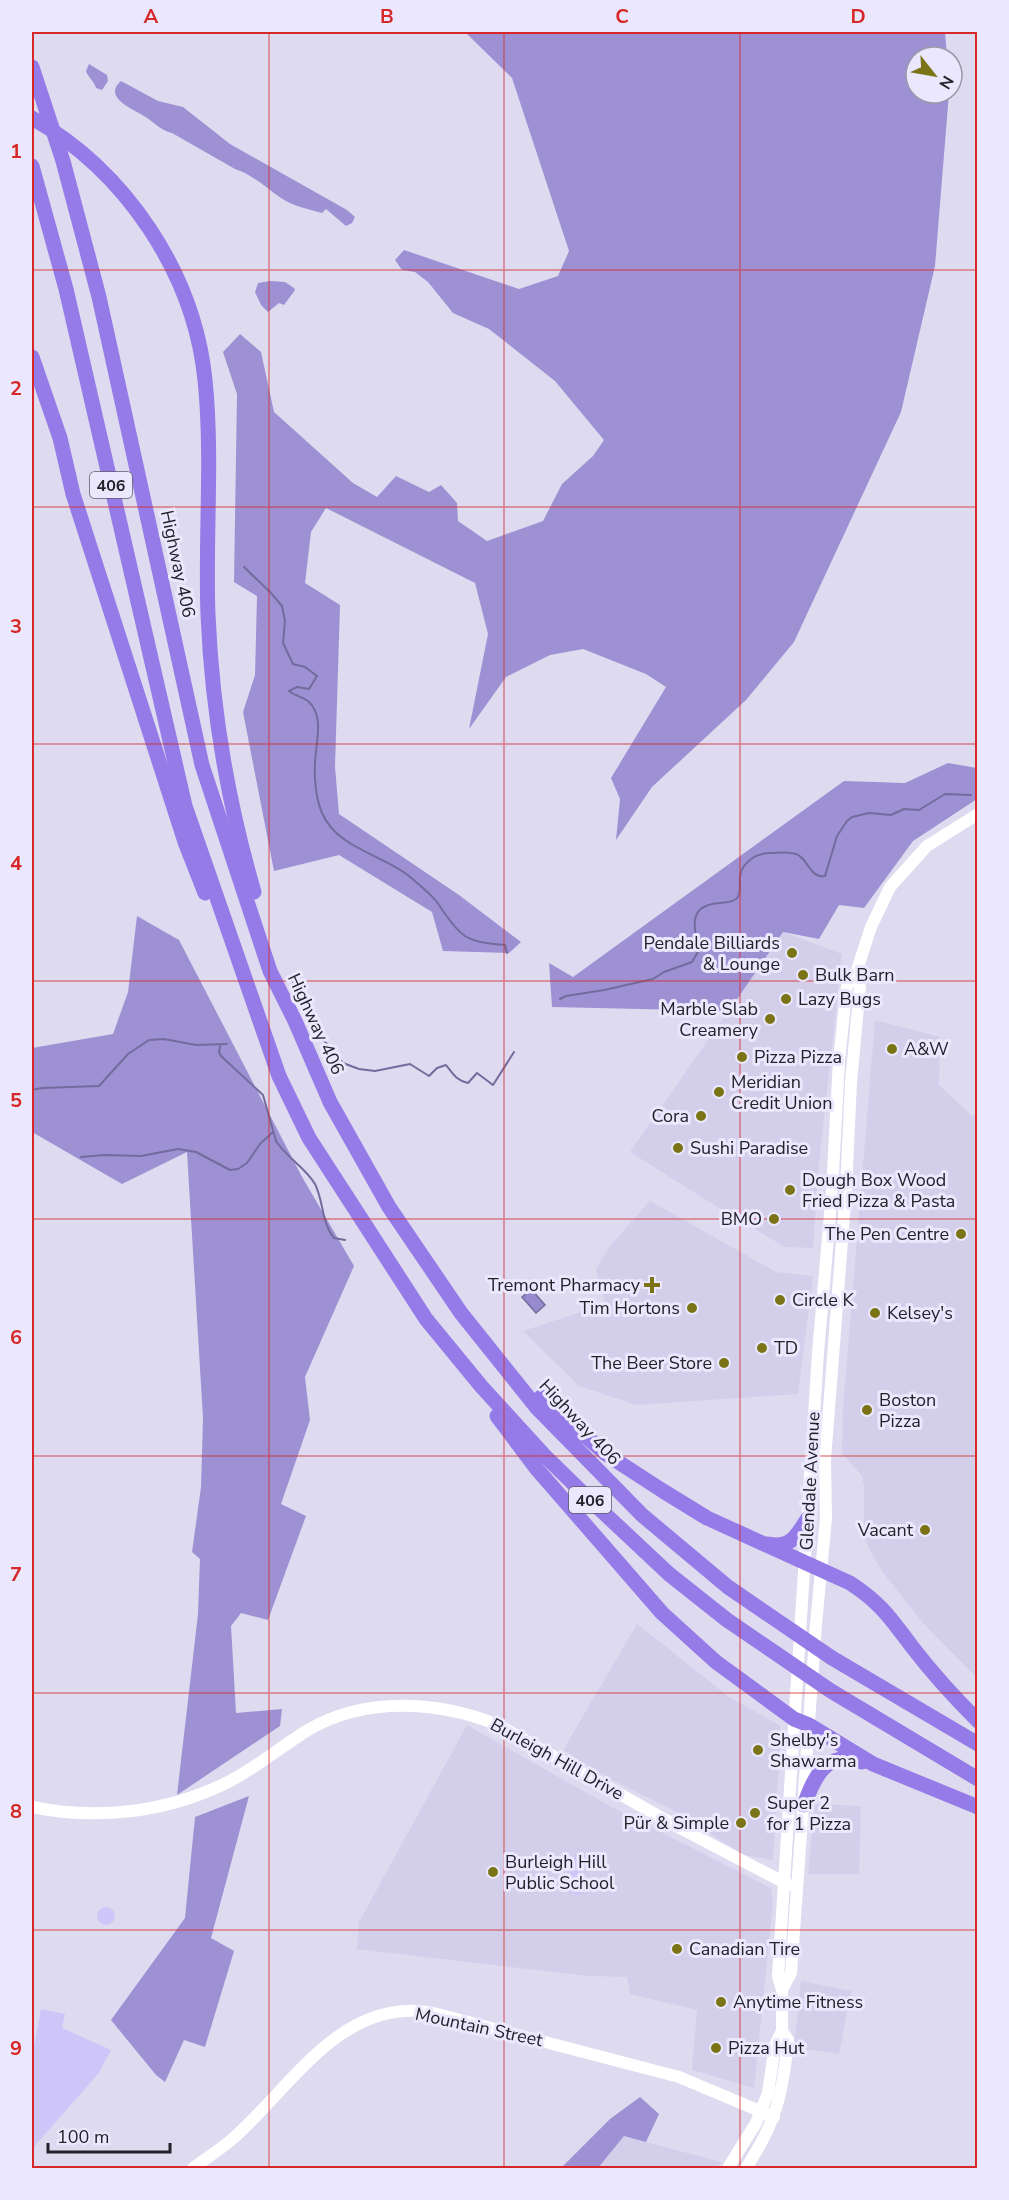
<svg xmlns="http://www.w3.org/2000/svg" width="1009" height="2200" font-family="'Nunito Sans',sans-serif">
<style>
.built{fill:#d3cfeb}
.green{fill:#cec6f9}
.forest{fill:#9d91d4}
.water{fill:#978ace;stroke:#746b9d;stroke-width:1.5}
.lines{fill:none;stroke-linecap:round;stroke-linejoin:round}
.stream{stroke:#746b9d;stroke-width:2}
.secondary{stroke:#fff;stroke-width:12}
.highway{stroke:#947be7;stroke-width:15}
.grid{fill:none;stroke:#d62828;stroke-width:1.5;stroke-opacity:0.55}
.poi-dot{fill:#7a7417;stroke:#ebe8fd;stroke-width:2}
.labels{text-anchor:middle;stroke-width:6;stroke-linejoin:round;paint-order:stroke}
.shield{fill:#ebe8fd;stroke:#5f5d69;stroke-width:1.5}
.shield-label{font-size:16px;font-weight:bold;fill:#23222a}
.street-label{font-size:18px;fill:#23222a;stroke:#ebe8fd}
.poi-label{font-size:18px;fill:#23222a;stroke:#ebe8fd;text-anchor:start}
.neatline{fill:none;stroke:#d62828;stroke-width:2}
.grid-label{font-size:20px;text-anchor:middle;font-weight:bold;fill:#d62828}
</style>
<rect width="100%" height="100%" fill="#dedbf0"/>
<g class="built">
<polygon points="783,932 842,954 818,1174 813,1248 785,1247 719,1208 630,1152"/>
<polygon points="875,1020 940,1037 939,1085 973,1117 977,1111 977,1678 922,1622 882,1571 864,1539 864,1486 862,1476 842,1453 843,1407"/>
<polygon points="650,1201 776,1272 813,1276 798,1394 636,1405 579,1386 523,1331 605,1304 596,1269 610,1246"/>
<polygon points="637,1624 729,1697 781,1726 773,1860 744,1855 669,1808 610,1779 563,1750"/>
<polygon points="467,1725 608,1805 771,1888 773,1903 754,2088 692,2070 697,2010 630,1994 627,1977 587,1976 357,1949 359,1922"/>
<polygon points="815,1804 861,1806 859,1874 808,1874"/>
<polygon points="801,1981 851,1991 839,2054 794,2047"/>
<polygon points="624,2136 646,2142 721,2162 717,2168 598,2168"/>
</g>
<g class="green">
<polygon points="575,1854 590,1858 588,1867 573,1864"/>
<polygon points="571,1869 581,1871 584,1878 582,1893 579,1895 566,1891"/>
<circle cx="106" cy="1916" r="9"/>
<polygon points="41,2009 65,2014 62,2028 111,2050 98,2074 32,2149 32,2057"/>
</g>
<g class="forest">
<polygon points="465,32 945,32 947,57 916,57 916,93 949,93 935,266 901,412 794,642 746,700 652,787 616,840 620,799 611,778 666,687 646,674 583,649 550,655 506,677 469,729 488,634 475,583 326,508 311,532 305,583 340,605 335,767 339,814 459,895 521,942 509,953 443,951 432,912 339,855 274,871 243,712 255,675 257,596 234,582 237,394 223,352 240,334 261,352 274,412 353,483 377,497 396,476 429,492 441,485 457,503 458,521 487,541 543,521 562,484 593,456 604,440 555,381 489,329 453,313 428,282 415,272 402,270 395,260 404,250 519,289 558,276 569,251 512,78"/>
<path d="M89,64L107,75L108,81L102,90L96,88C94,81 88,77 86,71Z"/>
<path d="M121,81L158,101L183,107L230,144L347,210L355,217L352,223L346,226L326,209L322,213C307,209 293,206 281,198C266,188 252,174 235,169L172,133C160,130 154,122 144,116C133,109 102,97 121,81Z"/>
<polygon points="270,281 285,282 294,288 295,290 284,305 279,303 268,312 261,305 255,292 258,283"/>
<polygon points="948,763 977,768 977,799 913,841 864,908 839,905 819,939 783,932 729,1011 552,1007 549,963 573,977 844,781 905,783"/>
<polygon points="137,916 179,940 301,1175 354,1266 305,1377 310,1420 281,1504 306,1516 268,1620 241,1613 231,1626 236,1713 282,1709 280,1726 177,1795 198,1614 200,1559 192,1552 201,1487 203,1418 187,1152 122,1184 32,1132 32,1048 113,1034 128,992"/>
<polygon points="249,1796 211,1938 234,1951 205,2047 184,2040 165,2082 156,2075 111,2020 185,1918 195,1817"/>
<polygon points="640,2097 659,2114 646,2142 624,2136 598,2168 561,2168 610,2119"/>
</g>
<polygon class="water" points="531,1289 545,1305 536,1313 522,1297"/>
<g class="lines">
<g class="stream">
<path d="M244,567L270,592L282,606L285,621L283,643L293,664L305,667L317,676L309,689L297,687L289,691C295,696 304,697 309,702C325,717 315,745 315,764C314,778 316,799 322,813C338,849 382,854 409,876C418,884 429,892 436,901C445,913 453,928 465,936C476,943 493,944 505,945L507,953"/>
<path d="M292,980L298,990L311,1025L343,1063L359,1069L375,1071L410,1064L429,1076L437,1068L446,1065C453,1074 456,1080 468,1083L477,1073L493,1085L514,1052"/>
<path d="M560,999L566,996L604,990L653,979L664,972L692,962L699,950C694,927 687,905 720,903C725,902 733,903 737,898C742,893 739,882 740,876C742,862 757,853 770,853C778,853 791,851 798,855C808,860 811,879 825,876L837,836L847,821L852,817L869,813L891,815L904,809L919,810L945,794L971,795"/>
<path d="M220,1046L219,1052L221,1056L263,1095L276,1141C287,1158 305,1167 315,1184C324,1202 321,1222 334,1238L345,1240"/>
<polyline points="32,1090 42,1088 99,1086 128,1054 149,1040 164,1039 196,1045 227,1044"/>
<polyline points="81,1157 105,1155 141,1156 178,1149 196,1152 230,1170 238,1169 247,1163 260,1144 273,1132"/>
</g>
<g class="secondary">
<path d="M32,1807C96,1820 164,1813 224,1784C254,1770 280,1747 308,1730C366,1696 439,1701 498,1725L678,1827L789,1885"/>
<polyline points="782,1990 791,1973 816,1624 826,1518 825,1460 846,1189 851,1082 860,987 855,976"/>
<path d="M193,2168C205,2159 218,2151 230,2141C286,2094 334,2006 418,2011C427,2011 436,2014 445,2016L679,2077L774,2117"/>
<polyline points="728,2168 756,2123 768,2093 775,2045 782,2031 782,1990 778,1976 818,1353 832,1191 839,1060 847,985 855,976 871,927 890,887 927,846 978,814"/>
<path d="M746,2168C776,2123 783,2093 788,2040L782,2031"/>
</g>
<g class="highway">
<polyline points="32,67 63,161 99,297 202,765 270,971 295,1021 330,1102 389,1207 461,1313 537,1408 642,1515 728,1587 832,1658 978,1744"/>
<path d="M32,118C125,171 194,272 205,380C213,458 205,537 208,615C212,709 228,803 254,892"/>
<polyline points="32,166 66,289 185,806 279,1076 309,1138 426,1319 481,1386 544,1455 589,1499 669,1574 727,1620 831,1691 978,1779"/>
<polyline points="32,357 60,438 73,494 185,842 205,893"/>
<path d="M541,1397L606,1454L663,1491L707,1518L850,1583C881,1603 891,1619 913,1648C933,1674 955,1698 978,1721"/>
<polyline points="497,1416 536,1468 662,1613 716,1662 794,1719 809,1725 873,1764 978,1807"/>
<path d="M768,1544C791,1549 797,1535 808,1518"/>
<path d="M804,1805C814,1778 826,1749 862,1762"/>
</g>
</g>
<path class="grid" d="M269,32V2168M504,32V2168M740,32V2168M32,270H978M32,507H978M32,744H978M32,981H978M32,1219H978M32,1456H978M32,1693H978M32,1930H978"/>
<g class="poi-dot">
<circle cx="792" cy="953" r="6"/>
<circle cx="803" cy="975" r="6"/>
<circle cx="786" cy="999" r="6"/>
<circle cx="770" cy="1019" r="6"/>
<circle cx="892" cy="1049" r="6"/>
<circle cx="742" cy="1057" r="6"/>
<circle cx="719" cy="1092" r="6"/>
<circle cx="701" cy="1116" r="6"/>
<circle cx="678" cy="1148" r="6"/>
<circle cx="790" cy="1190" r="6"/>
<circle cx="774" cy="1219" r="6"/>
<circle cx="961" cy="1234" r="6"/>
<path d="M649 1276h6v6h6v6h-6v6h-6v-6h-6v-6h6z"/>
<circle cx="780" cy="1300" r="6"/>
<circle cx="692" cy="1308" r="6"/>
<circle cx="875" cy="1313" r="6"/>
<circle cx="762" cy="1348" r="6"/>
<circle cx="724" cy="1363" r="6"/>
<circle cx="867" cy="1410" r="6"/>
<circle cx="925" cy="1530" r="6"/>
<circle cx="758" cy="1750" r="6"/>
<circle cx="755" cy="1813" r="6"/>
<circle cx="741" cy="1823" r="6"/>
<circle cx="493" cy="1872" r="6"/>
<circle cx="677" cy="1949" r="6"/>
<circle cx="721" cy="2002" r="6"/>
<circle cx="716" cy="2048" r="6"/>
</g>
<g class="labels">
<g class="shield">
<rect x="90" y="472" width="42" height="26" rx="4.5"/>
<rect x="569" y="1487" width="42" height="26" rx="4.5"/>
</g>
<g class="shield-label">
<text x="111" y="491">406</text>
<text x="590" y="1506">406</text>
</g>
<g class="street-label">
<text transform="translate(178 564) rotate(78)" y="6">Highway 406</text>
<text transform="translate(316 1024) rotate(65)" y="6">Highway 406</text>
<text transform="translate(580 1422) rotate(47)" y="6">Highway 406</text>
<text transform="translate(810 1481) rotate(-87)" y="6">Glendale Avenue</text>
<text transform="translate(557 1759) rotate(29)" y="6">Burleigh Hill Drive</text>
<text transform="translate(479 2027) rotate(12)" y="6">Mountain Street</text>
</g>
<g class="poi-label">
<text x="780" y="949" text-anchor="end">Pendale Billiards<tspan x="780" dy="21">&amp; Lounge</tspan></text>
<text x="815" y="981">Bulk Barn</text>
<text x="798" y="1005">Lazy Bugs</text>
<text x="758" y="1015" text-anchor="end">Marble Slab<tspan x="758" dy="21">Creamery</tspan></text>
<text x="904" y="1055">A&amp;W</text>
<text x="754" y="1063">Pizza Pizza</text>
<text x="731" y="1088">Meridian<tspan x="731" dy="21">Credit Union</tspan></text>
<text x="689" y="1122" text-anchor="end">Cora</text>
<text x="690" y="1154">Sushi Paradise</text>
<text x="802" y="1186">Dough Box Wood<tspan x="802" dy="21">Fried Pizza &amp; Pasta</tspan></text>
<text x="762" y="1225" text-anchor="end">BMO</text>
<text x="949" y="1240" text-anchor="end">The Pen Centre</text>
<text x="640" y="1291" text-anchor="end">Tremont Pharmacy</text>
<text x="792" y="1306">Circle K</text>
<text x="680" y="1314" text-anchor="end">Tim Hortons</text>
<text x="887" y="1319">Kelsey's</text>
<text x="774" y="1354">TD</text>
<text x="712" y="1369" text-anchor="end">The Beer Store</text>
<text x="879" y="1406">Boston<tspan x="879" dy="21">Pizza</tspan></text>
<text x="913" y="1536" text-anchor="end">Vacant</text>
<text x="770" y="1746">Shelby's<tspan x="770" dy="21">Shawarma</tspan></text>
<text x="767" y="1809">Super 2<tspan x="767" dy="21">for 1 Pizza</tspan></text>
<text x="729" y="1829" text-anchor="end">Pür &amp; Simple</text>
<text x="505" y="1868">Burleigh Hill<tspan x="505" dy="21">Public School</tspan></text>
<text x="689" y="1955">Canadian Tire</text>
<text x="733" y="2008">Anytime Fitness</text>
<text x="728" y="2054">Pizza Hut</text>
</g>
</g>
<rect width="1009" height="2200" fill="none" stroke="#ebe8fd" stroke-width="66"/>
<g transform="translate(934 75) rotate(121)"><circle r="28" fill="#ebe8fd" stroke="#9b99a9" stroke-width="1.5"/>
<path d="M0-4.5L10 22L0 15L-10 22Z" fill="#7a7417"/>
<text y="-9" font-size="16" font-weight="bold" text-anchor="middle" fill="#23222a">N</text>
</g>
<path d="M48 2143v9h122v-9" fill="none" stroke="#23222a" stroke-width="3"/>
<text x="57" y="2143" font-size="18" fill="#23222a" stroke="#ebe8fd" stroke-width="4.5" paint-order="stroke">100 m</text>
<rect x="33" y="33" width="943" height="2134" class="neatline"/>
<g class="grid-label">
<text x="151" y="23">A</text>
<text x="387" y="23">B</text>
<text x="622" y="23">C</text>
<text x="858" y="23">D</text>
<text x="16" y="158">1</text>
<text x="16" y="395">2</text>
<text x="16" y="633">3</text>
<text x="16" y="870">4</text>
<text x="16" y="1107">5</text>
<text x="16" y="1344">6</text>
<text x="16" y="1581">7</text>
<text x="16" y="1818">8</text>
<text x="16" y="2055">9</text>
</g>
</svg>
